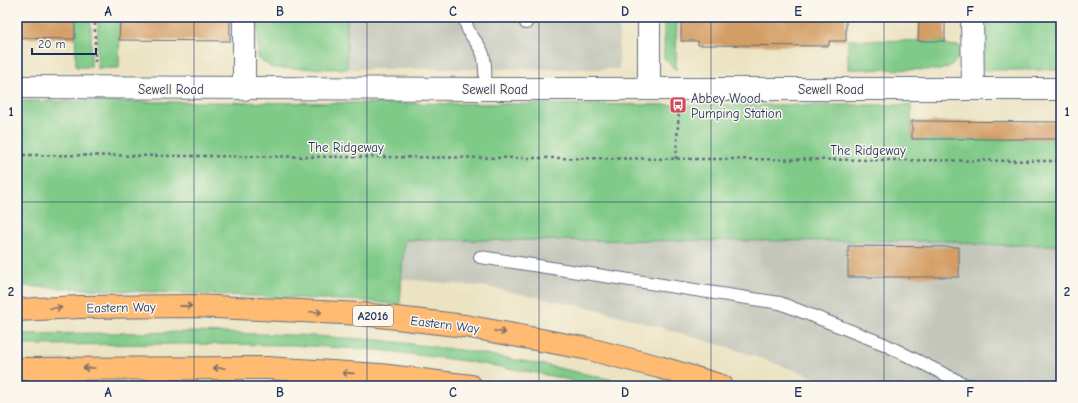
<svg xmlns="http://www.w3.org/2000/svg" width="1078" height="403" font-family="'Comic Neue',sans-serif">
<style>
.industrial{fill:#c3c6b9}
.green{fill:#7fca87;stroke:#4d7c72}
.building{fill:#d39d63}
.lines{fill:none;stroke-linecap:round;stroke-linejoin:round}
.service-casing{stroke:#646e81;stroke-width:14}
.minor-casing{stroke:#646e81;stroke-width:24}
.primary-casing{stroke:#646e81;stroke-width:24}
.path{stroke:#646e81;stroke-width:2.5;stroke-dasharray:3 3;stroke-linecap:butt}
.service{stroke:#fff;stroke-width:12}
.minor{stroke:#fff;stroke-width:22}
.primary{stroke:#febb71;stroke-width:22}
.oneway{stroke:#816e67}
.grid{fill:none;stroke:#1b2f5e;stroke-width:1;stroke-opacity:0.55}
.labels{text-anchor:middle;stroke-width:3;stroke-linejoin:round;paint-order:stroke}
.shield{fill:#fbf7ec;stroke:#5e6b89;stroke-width:1}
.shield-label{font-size:12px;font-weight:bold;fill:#1b2f5e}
.street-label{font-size:13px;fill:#1b2f5e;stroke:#fbf7ec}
.poi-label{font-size:13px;fill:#1b2f5e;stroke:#fbf7ec;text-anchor:start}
.neatline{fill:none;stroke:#1b2f5e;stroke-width:1.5}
.grid-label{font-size:13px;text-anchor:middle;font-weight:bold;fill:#1b2f5e}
</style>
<rect width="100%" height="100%" fill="#fbf7ec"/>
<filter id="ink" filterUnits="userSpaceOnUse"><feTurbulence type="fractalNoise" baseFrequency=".025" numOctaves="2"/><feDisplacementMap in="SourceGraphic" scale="8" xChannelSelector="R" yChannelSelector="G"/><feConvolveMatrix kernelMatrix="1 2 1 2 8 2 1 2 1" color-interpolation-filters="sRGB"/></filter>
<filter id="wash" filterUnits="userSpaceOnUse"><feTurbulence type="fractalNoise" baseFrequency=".012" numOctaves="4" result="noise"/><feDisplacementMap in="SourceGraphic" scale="16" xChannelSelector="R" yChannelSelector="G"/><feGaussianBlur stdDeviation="0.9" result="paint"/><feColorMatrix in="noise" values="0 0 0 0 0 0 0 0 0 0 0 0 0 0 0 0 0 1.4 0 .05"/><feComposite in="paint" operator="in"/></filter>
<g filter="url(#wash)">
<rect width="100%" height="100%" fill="#ece3c2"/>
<g class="industrial">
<rect x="347" y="17" width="272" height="52"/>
<polygon points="404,240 951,241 984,245 1061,245 1061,386 840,386 731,348 600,310 487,287 402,279"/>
</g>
<g class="green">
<polygon points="75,17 91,17 91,67 76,67"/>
<polygon points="98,17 120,17 119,68 97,68"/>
<polygon points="258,17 347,17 347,69 272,68 258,58"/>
<polygon points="664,17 677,17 676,70 664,58"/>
<polygon points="992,19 1061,19 1061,70 984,70 980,63 981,32"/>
<path d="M848,40L945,41V45L960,46C959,61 955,65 940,70L848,69Z"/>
<polygon points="17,101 688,105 911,105 912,139 1061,139 1061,245 984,245 951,241 404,240 400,305 366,301 17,286"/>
<polygon points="191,332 296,335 380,340 467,351 545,365 640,386 596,386 542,374 465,361 378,350 293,345 190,344 17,345 17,334"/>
</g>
<g id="blocks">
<g class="building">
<polygon points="17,17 75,17 75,39 17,38"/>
<polygon points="120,17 230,17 230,41 119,40"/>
<polygon points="681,17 846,17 846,41 829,41 829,46 698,45 698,41 681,41"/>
<polygon points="919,21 945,22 945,41 918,41"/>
<polygon points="912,121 1061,122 1061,139 912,139"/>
<polygon points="848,246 959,247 959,277 848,277"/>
</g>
</g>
</g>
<g filter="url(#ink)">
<use href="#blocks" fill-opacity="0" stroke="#646e81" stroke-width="1"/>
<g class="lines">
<g class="service-casing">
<g id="service">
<path d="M465,17C466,32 473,36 480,48C487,58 485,78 485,89"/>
<polyline points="526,17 526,23"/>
<polyline points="480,257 780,303 884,344 966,385 980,386"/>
</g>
</g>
<g class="minor-casing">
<g id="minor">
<polyline points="244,17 244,89"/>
<polyline points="649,17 649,89"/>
<polyline points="972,17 973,88"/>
<polyline points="17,87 485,89 1061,89"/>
</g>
</g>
<g class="primary-casing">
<g id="primary">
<polyline points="17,310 80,307 195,306 362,314 465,326 589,349 659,367 722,386"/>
<polyline points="17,369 267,368 380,375 471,386"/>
</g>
</g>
<g class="path">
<polyline points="95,17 95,66"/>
<polyline points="17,155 1061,161"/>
<polyline points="676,159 679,109"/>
</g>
<use href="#service" class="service"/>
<use href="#minor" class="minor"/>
<use href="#primary" class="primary"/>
</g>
<defs><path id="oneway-shaft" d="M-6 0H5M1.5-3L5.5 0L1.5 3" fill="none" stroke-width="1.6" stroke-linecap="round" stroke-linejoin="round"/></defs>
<g class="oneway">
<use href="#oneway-shaft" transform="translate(186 306) rotate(-1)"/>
<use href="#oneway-shaft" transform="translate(56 308) rotate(-3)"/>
<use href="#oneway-shaft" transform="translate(316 312) rotate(3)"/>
<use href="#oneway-shaft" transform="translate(500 332) rotate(11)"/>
<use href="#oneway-shaft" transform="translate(89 368) rotate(180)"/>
<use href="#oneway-shaft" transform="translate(219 368) rotate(180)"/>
<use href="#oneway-shaft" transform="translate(348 373) rotate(-176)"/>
</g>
</g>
<path class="grid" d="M194,17V386M367,17V386M539,17V386M711,17V386M884,17V386M17,202H1061"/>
<defs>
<g id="bus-square" transform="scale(0.9)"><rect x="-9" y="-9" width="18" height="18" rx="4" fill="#d1495b" stroke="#fbf7ec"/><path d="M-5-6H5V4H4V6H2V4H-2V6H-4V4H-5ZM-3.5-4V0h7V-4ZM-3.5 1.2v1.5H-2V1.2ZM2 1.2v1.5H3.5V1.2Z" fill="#fff"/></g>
</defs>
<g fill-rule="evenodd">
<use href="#bus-square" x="678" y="105"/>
</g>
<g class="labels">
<rect class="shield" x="353" y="306" width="40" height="20" rx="3"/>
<g class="shield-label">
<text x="373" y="320">A2016</text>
</g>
<g class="street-label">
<text x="171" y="94">Sewell Road</text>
<text x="495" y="94">Sewell Road</text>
<text x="831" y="94">Sewell Road</text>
<text x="346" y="152">The Ridgeway</text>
<text x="868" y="155">The Ridgeway</text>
<text transform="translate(121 307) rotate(-1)" y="5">Eastern Way</text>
<text transform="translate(445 324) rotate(7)" y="5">Eastern Way</text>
</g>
<g class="poi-label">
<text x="691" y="103">Abbey Wood<tspan x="691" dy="15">Pumping Station</tspan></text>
</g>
</g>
<rect width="1078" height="403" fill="none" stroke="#fbf7ec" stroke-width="44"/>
<path d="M32 48v6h64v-6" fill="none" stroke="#1b2f5e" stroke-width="2"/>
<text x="38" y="48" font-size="12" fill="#1b2f5e" stroke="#fbf7ec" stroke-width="3" paint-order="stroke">20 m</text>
<rect x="22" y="22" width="1034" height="359" class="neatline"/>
<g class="grid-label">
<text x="108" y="16">A</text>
<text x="280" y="16">B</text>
<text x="453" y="16">C</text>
<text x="625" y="16">D</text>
<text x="798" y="16">E</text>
<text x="970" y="16">F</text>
<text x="11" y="116">1</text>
<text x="1067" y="116">1</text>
<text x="11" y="296">2</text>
<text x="1067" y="296">2</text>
<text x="108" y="397">A</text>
<text x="280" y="397">B</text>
<text x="453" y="397">C</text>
<text x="625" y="397">D</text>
<text x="798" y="397">E</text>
<text x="970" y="397">F</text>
</g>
</svg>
